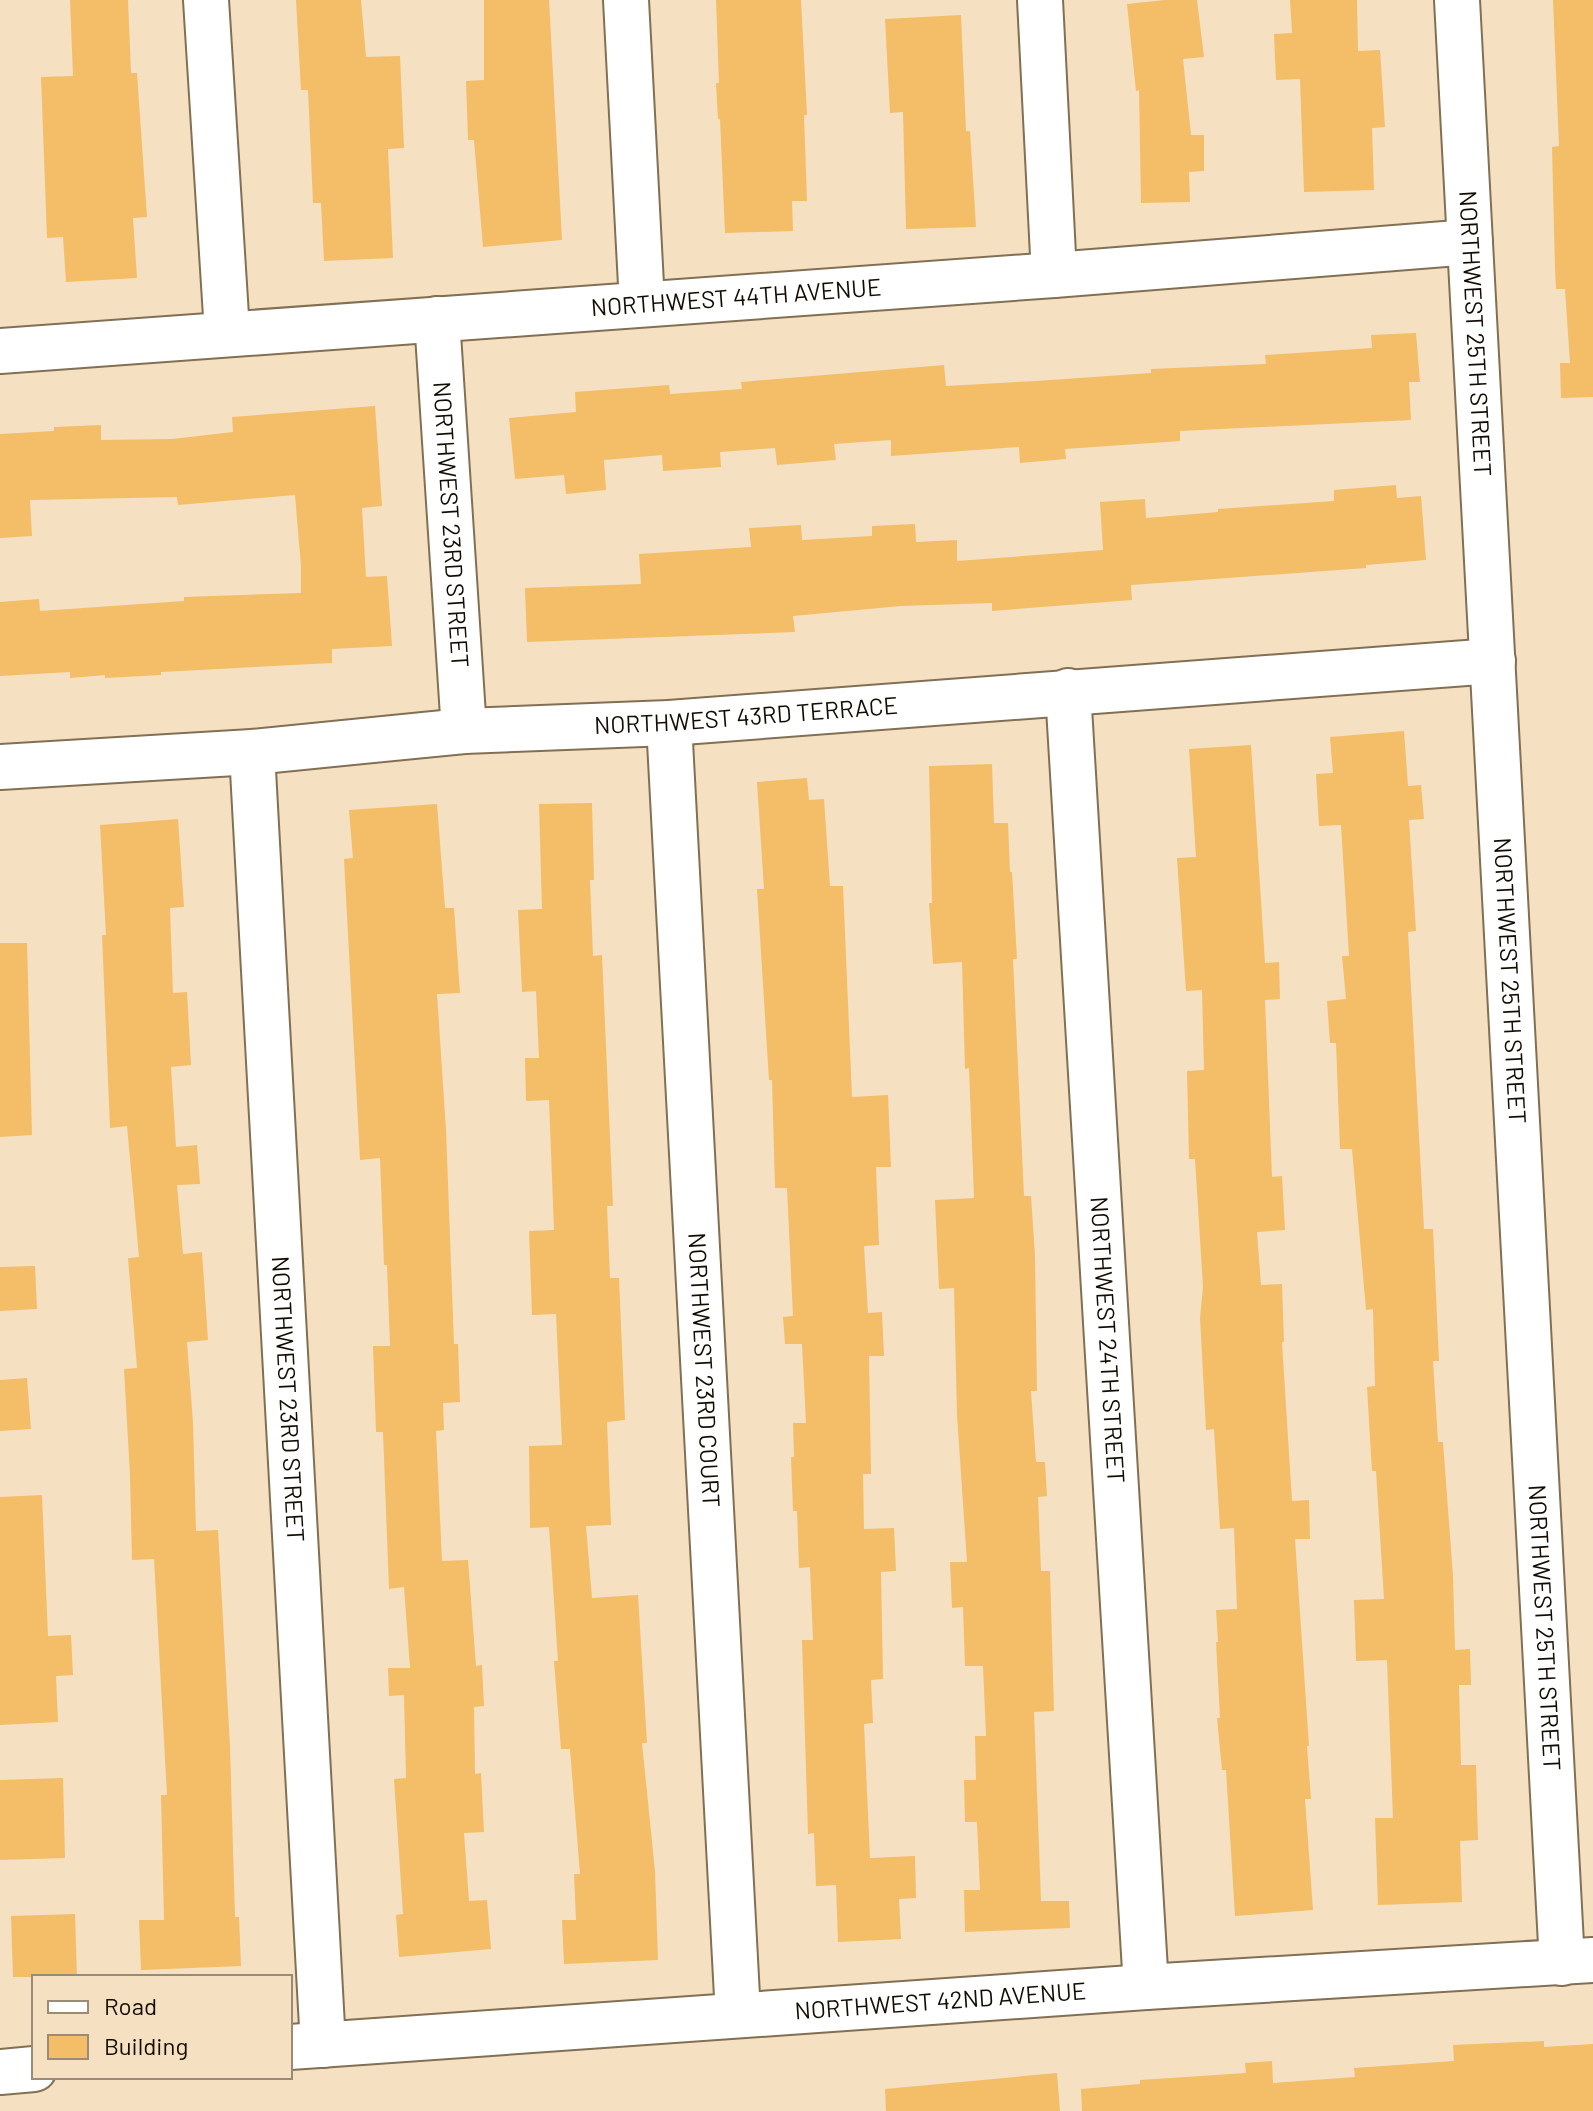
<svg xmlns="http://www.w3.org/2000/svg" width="1593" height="2111" font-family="Barlow,sans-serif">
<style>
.building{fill:#f4bd68}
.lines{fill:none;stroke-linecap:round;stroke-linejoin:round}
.minor-casing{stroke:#826f54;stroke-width:48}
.minor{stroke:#fff;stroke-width:44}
.labels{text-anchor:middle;stroke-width:6;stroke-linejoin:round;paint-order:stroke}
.street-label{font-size:24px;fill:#130c03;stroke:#f5e0c2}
</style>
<rect width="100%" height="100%" fill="#f5e0c2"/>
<g class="building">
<polygon points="70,0 128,0 131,73 137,73 147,217 133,218 137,278 66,282 63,237 47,238 41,77 73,76"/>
<polygon points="296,0 361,0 366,57 400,56 404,148 388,149 393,258 324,261 321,203 313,203 308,90 301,90"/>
<polygon points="484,0 549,0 562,240 483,247 474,140 468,140 466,81 484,80"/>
<polygon points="716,0 801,0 807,115 804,115 807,201 792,201 793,231 725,233 720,119 718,119 716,83 719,83"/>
<polygon points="1165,0 1197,0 1204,57 1183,59 1191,135 1204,135 1204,171 1189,172 1190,202 1141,203 1139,90 1136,91 1127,4"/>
<polygon points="1290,0 1357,0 1358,51 1380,50 1385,127 1372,128 1374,190 1304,192 1300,79 1276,80 1274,34 1292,33"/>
<polygon points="1553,0 1593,0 1593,397 1561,398 1560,363 1570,363 1565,289 1556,289 1555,268 1552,147 1559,146"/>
<polygon points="961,15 966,131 970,131 976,227 906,229 903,112 890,113 885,19"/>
<polygon points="1416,333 1420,382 1409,382 1411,420 1180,431 1180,441 1065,449 1066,459 1020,463 1019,447 891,456 891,440 834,444 836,460 777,465 775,448 720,452 721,467 663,471 662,455 604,460 606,490 566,494 564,475 515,479 509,418 576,412 575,392 669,385 670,394 742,389 741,382 944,365 946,386 1036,381 1151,373 1151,369 1266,364 1265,355 1372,348 1371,335"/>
<polygon points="375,406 382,506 362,508 366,577 387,576 392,646 332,649 332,663 161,672 161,675 105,678 105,675 70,678 70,672 0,676 0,602 39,599 40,611 184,601 184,597 301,593 301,566 295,495 178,505 177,497 30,500 32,536 0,538 0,434 54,431 54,427 101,425 101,440 172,439 233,432 232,417"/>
<polygon points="1396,485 1397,498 1421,496 1426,560 1366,565 1366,568 1131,585 1132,600 992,611 992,603 901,606 793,616 795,632 527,642 525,588 641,584 639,554 751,547 749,528 801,525 802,540 872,536 872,526 915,524 916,542 957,540 957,561 1103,550 1100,502 1145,499 1146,518 1218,512 1218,509 1334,501 1334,490"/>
<polygon points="1404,731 1408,786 1421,785 1424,819 1409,820 1416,931 1408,932 1424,1229 1433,1229 1439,1361 1433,1361 1438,1442 1443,1442 1453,1576 1455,1650 1470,1649 1471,1685 1459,1685 1461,1765 1476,1765 1478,1840 1460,1841 1462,1902 1378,1905 1375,1818 1393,1818 1387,1660 1356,1661 1354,1600 1384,1599 1376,1471 1372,1471 1367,1387 1375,1386 1373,1309 1366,1310 1352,1149 1340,1149 1336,1043 1330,1043 1327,1001 1346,999 1342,956 1349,956 1341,825 1319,826 1316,774 1333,773 1330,737"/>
<polygon points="1251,745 1265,963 1279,962 1280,999 1265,1000 1272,1177 1282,1176 1285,1230 1257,1232 1261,1285 1282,1284 1284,1342 1282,1342 1292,1501 1309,1500 1310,1539 1295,1539 1309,1746 1307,1746 1311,1799 1305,1799 1313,1910 1235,1916 1226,1770 1222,1770 1217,1718 1220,1718 1216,1642 1218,1642 1216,1610 1237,1609 1234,1528 1220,1529 1214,1429 1206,1430 1200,1318 1203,1287 1195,1159 1189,1159 1187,1071 1204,1070 1202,990 1186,991 1177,858 1196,857 1189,749"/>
<polygon points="992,764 994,823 1008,823 1010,872 1012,872 1017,959 1013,959 1024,1196 1031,1196 1035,1256 1037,1391 1031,1391 1036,1462 1045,1462 1047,1496 1038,1497 1041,1571 1050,1571 1054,1711 1034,1712 1041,1901 1069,1901 1070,1928 965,1932 964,1890 980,1890 977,1822 965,1822 964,1780 976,1780 975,1736 986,1736 983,1666 965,1666 963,1607 952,1608 950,1562 967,1562 957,1415 954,1288 939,1289 935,1200 974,1198 969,1068 965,1069 962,962 933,964 929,903 932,903 929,766"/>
<polygon points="807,778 809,800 824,799 830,886 843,886 852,1097 888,1095 891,1167 876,1167 879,1245 864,1246 868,1313 882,1312 884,1356 869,1356 871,1474 863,1474 864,1529 894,1528 896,1571 881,1572 883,1679 871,1680 873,1723 864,1724 870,1858 915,1856 916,1898 899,1899 901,1939 838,1942 836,1885 816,1886 814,1833 808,1834 802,1640 813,1640 810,1567 799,1568 797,1511 793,1511 791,1457 794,1457 793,1423 806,1423 802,1344 785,1344 783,1317 793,1316 787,1188 775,1188 772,1080 769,1080 757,889 764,889 757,782"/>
<polygon points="592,803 594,880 590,880 593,956 602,955 613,1206 607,1206 610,1278 619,1278 625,1420 607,1422 611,1525 586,1526 592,1598 638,1595 647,1743 642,1743 655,1871 658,1960 564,1964 562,1920 576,1920 574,1874 580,1874 570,1749 561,1749 554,1661 558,1661 549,1527 530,1528 529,1446 562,1445 556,1314 532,1315 529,1231 554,1230 549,1100 526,1101 525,1058 539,1058 536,991 522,992 518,910 542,909 539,804"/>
<polygon points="437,804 445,908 454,908 460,993 437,994 446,1130 454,1344 458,1344 460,1402 443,1403 444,1430 436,1431 442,1561 468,1560 476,1666 482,1665 484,1706 474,1707 475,1774 481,1773 484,1832 464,1833 469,1901 487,1900 491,1949 399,1957 396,1915 403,1914 394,1779 406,1778 404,1695 389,1696 388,1668 410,1668 404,1587 389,1589 383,1432 376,1432 373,1346 390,1346 387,1265 384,1265 380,1158 360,1160 344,859 353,858 349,810"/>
<polygon points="178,819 184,907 170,908 173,993 187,992 191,1065 171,1067 176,1147 197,1145 200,1184 177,1185 183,1254 202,1252 208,1340 187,1342 193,1423 196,1531 218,1530 230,1747 235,1917 239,1917 241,1966 141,1970 139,1920 164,1920 161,1795 167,1795 154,1559 132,1560 130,1475 124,1369 137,1368 128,1258 139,1257 127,1126 110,1128 102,935 106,935 100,825"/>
<polygon points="0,943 27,943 32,1135 0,1137"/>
<polygon points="35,1266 37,1309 0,1311 0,1267"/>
<polygon points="27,1378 31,1429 0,1431 0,1380"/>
<polygon points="42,1495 48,1636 71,1635 73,1675 56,1676 58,1722 0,1725 0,1497"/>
<polygon points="63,1778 65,1858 0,1860 0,1780"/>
<polygon points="75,1914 77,1977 13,1977 11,1916"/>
<polygon points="1544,2041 1544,2047 1593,2044 1593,2111 1082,2111 1081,2089 1140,2084 1140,2080 1246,2073 1245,2063 1272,2061 1273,2083 1355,2077 1354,2068 1454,2061 1453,2045"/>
<polygon points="1057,2073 1060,2111 886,2111 885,2089"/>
</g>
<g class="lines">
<g class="minor-casing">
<g id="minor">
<polyline points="206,0 227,332"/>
<polyline points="626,0 642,304"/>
<polyline points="1040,0 1054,275"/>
<path id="s1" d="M1457,0L1562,1963"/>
<path id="s2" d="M437,319L464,731"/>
<path id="s3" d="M0,351L1054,275L1470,242"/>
<path id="s4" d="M1068,691L1146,1987"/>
<path id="s5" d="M669,723L738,2015"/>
<path id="s6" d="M252,752L323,2045"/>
<path id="s7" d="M0,767L252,752L464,731L669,723L1493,661"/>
<path id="s8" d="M290,2047L1146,1987L1593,1960"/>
<polyline points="0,2072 34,2069"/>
</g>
</g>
<use href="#minor" class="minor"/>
</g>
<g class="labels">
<g class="street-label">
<text dy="8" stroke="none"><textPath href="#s3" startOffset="738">NORTHWEST 44TH AVENUE</textPath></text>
<text dy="8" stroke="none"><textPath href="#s1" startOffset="334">NORTHWEST 25TH STREET</textPath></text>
<text dy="8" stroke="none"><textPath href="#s2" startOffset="206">NORTHWEST 23RD STREET</textPath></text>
<text dy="8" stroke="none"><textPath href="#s7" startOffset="748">NORTHWEST 43RD TERRACE</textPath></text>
<text dy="8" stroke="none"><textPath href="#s1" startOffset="982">NORTHWEST 25TH STREET</textPath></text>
<text dy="8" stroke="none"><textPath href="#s4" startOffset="650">NORTHWEST 24TH STREET</textPath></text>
<text dy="8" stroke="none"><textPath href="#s5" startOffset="648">NORTHWEST 23RD COURT</textPath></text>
<text dy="8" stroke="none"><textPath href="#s6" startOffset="648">NORTHWEST 23RD STREET</textPath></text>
<text dy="8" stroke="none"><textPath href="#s1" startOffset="1630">NORTHWEST 25TH STREET</textPath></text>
<text dy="8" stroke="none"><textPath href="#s8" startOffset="652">NORTHWEST 42ND AVENUE</textPath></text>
</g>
</g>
<rect x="32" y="1975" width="260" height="104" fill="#f5e0c2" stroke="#9b8b76" stroke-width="2"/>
<rect x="48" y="2001" width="40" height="12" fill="#ffffff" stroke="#9b8b76" stroke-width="2"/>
<text x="104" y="2015" font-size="24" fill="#130c03">Road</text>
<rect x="48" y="2035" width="40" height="24" fill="#f4bd68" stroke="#9b8b76" stroke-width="2"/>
<text x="104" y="2055" font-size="24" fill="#130c03">Building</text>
</svg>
